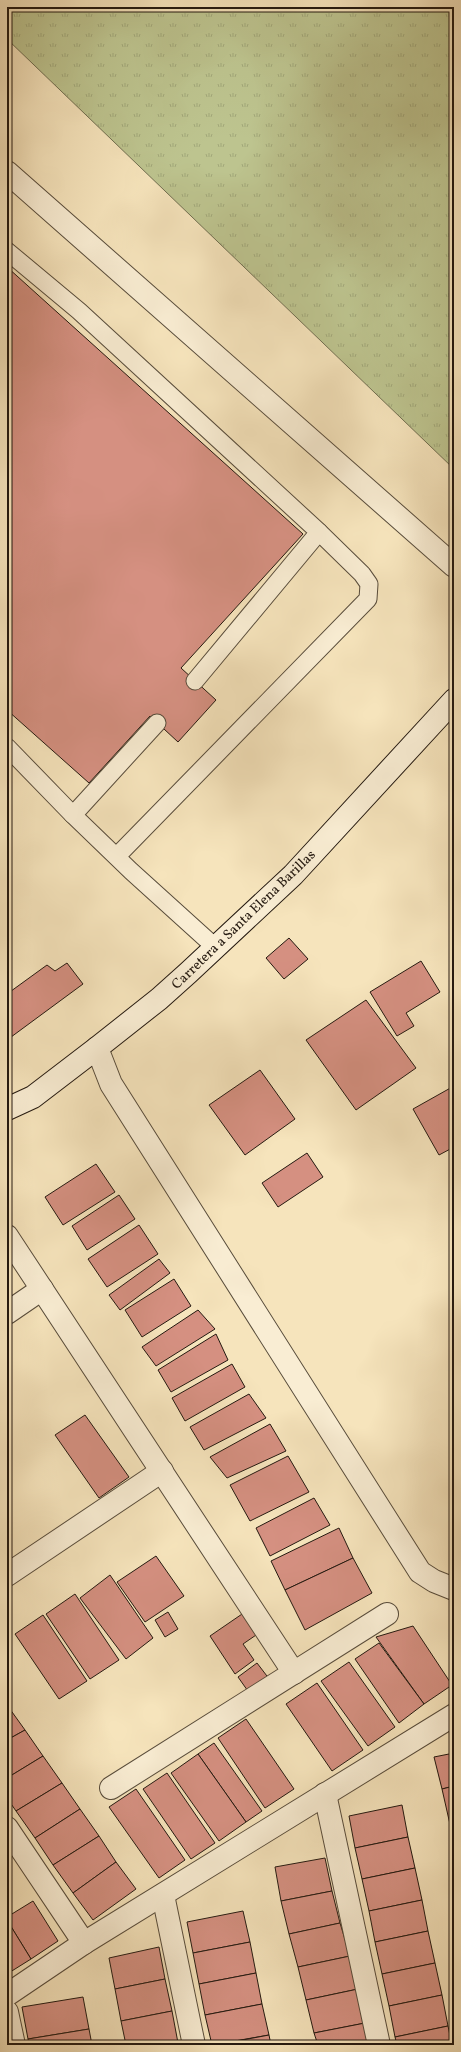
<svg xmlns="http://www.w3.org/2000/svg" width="461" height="2052" font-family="Vollkorn,serif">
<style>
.grass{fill:url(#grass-tufts);stroke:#706e50}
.building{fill:#d59081;stroke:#241910}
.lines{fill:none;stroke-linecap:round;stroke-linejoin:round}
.service-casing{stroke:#584c3b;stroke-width:19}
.minor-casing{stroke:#584c3b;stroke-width:24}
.secondary-casing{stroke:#241910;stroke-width:24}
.service{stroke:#f9edd3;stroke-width:17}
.minor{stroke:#f9edd3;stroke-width:22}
.secondary{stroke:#f9edd3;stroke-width:22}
.labels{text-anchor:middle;stroke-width:4;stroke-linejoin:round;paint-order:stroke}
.street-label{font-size:14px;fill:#241910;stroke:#f9edd3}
</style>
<defs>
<pattern id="grass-tufts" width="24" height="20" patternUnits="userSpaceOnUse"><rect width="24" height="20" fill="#bdc48f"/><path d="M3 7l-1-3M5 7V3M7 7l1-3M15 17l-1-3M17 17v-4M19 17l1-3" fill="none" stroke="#a2a87a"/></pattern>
</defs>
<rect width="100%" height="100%" fill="#f6e4bc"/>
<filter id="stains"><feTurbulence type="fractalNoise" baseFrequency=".005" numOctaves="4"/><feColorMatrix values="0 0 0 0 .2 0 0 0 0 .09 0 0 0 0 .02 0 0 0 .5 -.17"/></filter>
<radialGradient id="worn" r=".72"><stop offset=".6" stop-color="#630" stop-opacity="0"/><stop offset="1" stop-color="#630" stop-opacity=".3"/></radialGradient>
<polygon class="grass" points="7,7 454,7 454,469 7,39"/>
<g class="building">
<polygon points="7,267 303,534 181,668 216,700 178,742 150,716 89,783 7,710"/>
<polygon points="289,938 308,959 284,979 266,958"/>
<polygon points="421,961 440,992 406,1013 414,1026 397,1036 370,992"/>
<polygon points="67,963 83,984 7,1040 7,994 47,965 55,971"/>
<polygon points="366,1000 416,1068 356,1110 306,1040"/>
<polygon points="260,1070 295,1119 245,1155 209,1105"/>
<polygon points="454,1086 454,1147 439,1155 413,1109"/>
<polygon points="307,1153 323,1177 278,1207 262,1183"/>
<polygon points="96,1164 115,1192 63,1225 45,1197"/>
<polygon points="119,1195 135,1219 87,1250 72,1226"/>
<polygon points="139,1225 158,1254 107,1287 88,1259"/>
<polygon points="159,1259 170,1273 120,1310 109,1295"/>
<polygon points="174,1279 191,1306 142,1337 125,1310"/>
<polygon points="198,1310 215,1329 156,1366 142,1347"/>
<polygon points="216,1334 228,1360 171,1392 158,1370"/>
<polygon points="232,1364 245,1387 185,1421 172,1398"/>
<polygon points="249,1394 266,1418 204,1450 190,1427"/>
<polygon points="85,1415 129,1477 99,1498 55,1435"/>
<polygon points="270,1424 286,1451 227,1478 210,1457"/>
<polygon points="288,1456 309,1492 250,1521 230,1485"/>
<polygon points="314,1498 330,1525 270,1556 256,1528"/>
<polygon points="339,1528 353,1558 285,1590 271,1561"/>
<polygon points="156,1556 184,1596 145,1622 117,1582"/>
<polygon points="353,1558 372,1593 305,1630 285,1590"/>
<polygon points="110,1575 153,1638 126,1659 80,1598"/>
<polygon points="75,1594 119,1660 90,1679 46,1614"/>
<polygon points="168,1612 178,1629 165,1637 155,1620"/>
<polygon points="245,1612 259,1633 243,1644 254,1660 235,1674 210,1636"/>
<polygon points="43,1615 87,1681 59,1699 15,1634"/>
<polygon points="413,1626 452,1685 424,1704 376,1637"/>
<polygon points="379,1643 424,1704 399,1723 355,1659"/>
<polygon points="349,1662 395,1727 368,1746 321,1681"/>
<polygon points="257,1663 270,1680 250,1694 238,1677"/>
<polygon points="317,1683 363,1750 332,1771 286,1704"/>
<polygon points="7,1705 25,1730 7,1740"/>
<polygon points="246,1719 294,1789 265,1808 218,1738"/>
<polygon points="25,1730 43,1756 7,1778 7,1740"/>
<polygon points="214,1743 262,1811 246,1822 198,1754"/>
<polygon points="454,1753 454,1786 442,1789 434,1757"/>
<polygon points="198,1754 246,1822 219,1841 171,1773"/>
<polygon points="43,1756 62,1783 16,1811 7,1798 7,1778"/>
<polygon points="167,1773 215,1843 191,1859 143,1789"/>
<polygon points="62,1783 80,1809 35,1838 16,1811"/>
<polygon points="454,1786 454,1819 449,1820 442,1789"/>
<polygon points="136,1789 185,1860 159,1878 109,1807"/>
<polygon points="402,1805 408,1837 355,1848 349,1816"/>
<polygon points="80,1809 99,1836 53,1865 35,1838"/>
<polygon points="454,1819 454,1840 449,1820"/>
<polygon points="99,1836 116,1862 73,1893 53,1865"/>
<polygon points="408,1837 415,1868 362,1879 355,1848"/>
<polygon points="325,1858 332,1891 281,1901 275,1867"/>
<polygon points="116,1862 136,1889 93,1920 73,1893"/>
<polygon points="415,1868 422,1900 369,1911 362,1879"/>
<polygon points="332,1891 340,1923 289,1934 281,1901"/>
<polygon points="422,1900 428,1931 375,1942 369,1911"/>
<polygon points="33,1901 58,1941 31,1959 7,1920 7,1917"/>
<polygon points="243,1911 250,1942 193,1953 187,1922"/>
<polygon points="7,1920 31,1959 7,1974"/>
<polygon points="340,1923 350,1956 298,1967 289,1934"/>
<polygon points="428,1931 435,1963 382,1974 375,1942"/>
<polygon points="250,1942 256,1973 199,1984 193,1953"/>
<polygon points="159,1947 165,1979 115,1989 109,1958"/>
<polygon points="350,1956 358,1989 306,2000 298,1967"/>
<polygon points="435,1963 442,1995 389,2006 382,1974"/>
<polygon points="256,1973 262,2004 205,2015 199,1984"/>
<polygon points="165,1979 172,2011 121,2021 115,1989"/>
<polygon points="358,1989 365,2023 314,2033 306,2000"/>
<polygon points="442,1995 448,2026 395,2037 389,2006"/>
<polygon points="83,1997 89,2029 28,2039 22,2007"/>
<polygon points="262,2004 269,2035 212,2045 205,2015"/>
<polygon points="172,2011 178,2043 166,2045 126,2045 121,2021"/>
<polygon points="365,2023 370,2045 318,2045 314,2033"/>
<polygon points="448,2026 452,2045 397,2045 395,2037"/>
<polygon points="89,2029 92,2045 29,2045 28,2039"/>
<polygon points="269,2035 271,2045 216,2045"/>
</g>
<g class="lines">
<g class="service-casing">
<g id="service">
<polyline points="7,251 79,311 319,532 195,681"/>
<polyline points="7,747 73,815 157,723"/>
<polyline points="73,815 131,871 215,947"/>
<polyline points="117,856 368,599 369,584 362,574 319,532"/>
</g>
</g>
<g class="minor-casing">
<g id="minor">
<polyline points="7,172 454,566"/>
<polyline points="97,1048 111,1084 420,1572 434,1581 454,1589"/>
<polyline points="7,1236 294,1673"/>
<polyline points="7,1313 42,1289"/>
<polyline points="7,1575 162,1471"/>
<polyline points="111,1788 387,1614"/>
<polyline points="325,1794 379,2045"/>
<polyline points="7,1828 84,1943"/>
<polyline points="163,1895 194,2045"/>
<polyline points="7,1995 84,1943 454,1715"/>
<polyline points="7,2012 14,2045"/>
</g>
</g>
<g class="secondary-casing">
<polyline id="secondary" points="7,1109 33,1097 97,1048 159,999 188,973 293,875 454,700"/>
</g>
<use href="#service" class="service"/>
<use href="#minor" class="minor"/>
<use href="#secondary" class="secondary"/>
</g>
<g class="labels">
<g class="street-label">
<text transform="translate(243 919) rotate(-44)" y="5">Carretera a Santa Elena Barillas</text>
</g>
</g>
<rect width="461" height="2052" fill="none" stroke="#f6e4bc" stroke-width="24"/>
<rect x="8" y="8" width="445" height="2036" fill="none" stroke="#241910" stroke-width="2"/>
<rect x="12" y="12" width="437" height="2028" fill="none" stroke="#241910"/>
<rect width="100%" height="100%" filter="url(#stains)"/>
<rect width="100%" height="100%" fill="url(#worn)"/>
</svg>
